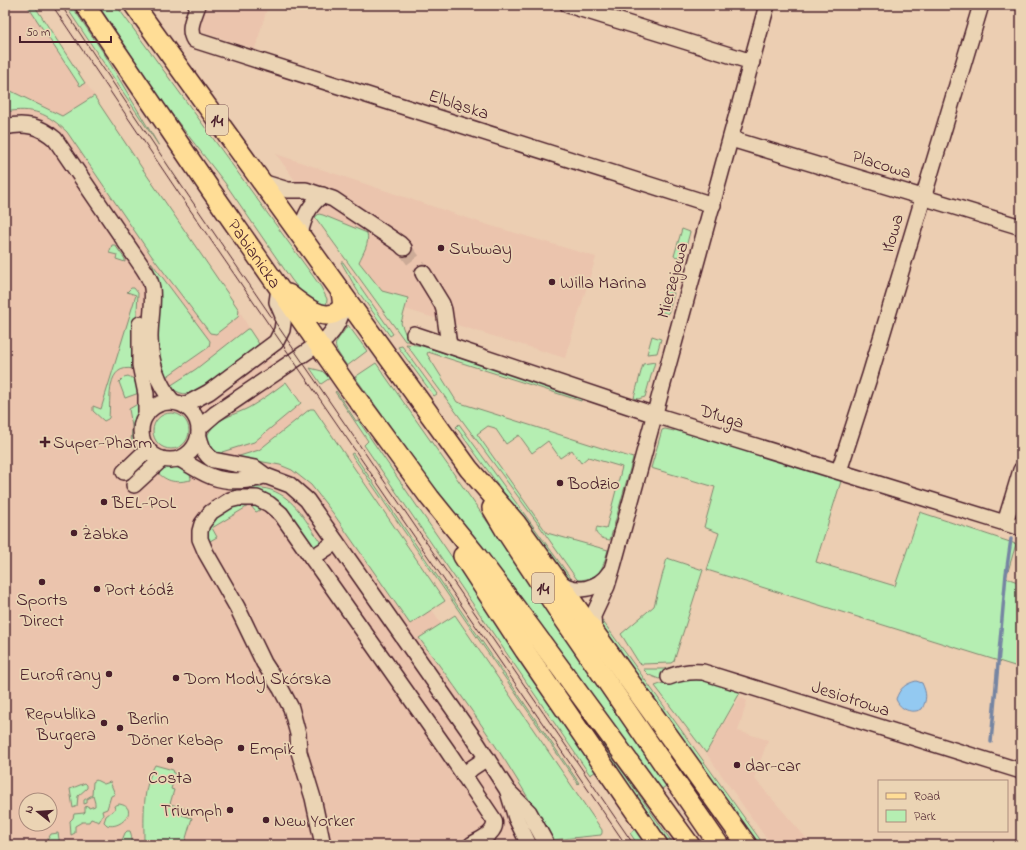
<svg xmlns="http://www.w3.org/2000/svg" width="1026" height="850" font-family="'Indie Flower',sans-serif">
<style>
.built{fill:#ebc4ad;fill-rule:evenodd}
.green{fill:#b5eeb2;stroke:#80866e}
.water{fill:#93c9f1;stroke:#7685a2}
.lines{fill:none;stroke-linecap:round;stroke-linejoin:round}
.stream{stroke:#7685a2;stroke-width:3.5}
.minor-tunnel{stroke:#ccab97;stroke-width:15;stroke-dasharray:15 8;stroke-linecap:butt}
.minor-casing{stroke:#4a1f2b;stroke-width:18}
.major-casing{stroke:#4a1f2b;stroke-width:22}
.minor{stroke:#ebd4b4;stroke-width:15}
.major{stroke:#ffdd96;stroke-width:19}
.tram{stroke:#4a1f2b;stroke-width:1}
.poi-dot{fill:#4a1f2b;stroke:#ebd4b4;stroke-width:1.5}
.labels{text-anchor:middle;stroke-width:3.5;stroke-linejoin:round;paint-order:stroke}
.shield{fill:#ebd4b4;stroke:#7a5554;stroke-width:1}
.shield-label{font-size:17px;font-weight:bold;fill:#4a1f2b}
.street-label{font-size:18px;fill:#4a1f2b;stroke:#ebd4b4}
.poi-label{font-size:18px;fill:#4a1f2b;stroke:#ebd4b4;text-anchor:start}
</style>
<rect width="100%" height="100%" fill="#ecceb2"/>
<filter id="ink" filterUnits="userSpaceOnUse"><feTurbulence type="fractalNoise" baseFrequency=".025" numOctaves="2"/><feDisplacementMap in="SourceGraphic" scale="8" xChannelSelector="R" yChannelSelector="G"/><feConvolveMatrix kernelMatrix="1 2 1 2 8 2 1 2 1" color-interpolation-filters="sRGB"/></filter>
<g filter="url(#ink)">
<g class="built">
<path d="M5,5H34L132,152L239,310L255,339L586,845H5ZM26,800H50V824H26Z"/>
<polygon points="206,5 268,5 255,49 198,31"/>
<polygon points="276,154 485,224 596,257 565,358 405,309 408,298 382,291 359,262 367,243 323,215 319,214"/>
<polygon points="740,697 747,701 738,731 768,740 754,778 808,840 806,845 771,845 706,753"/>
</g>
<g class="green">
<polygon points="27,5 34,5 85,83 80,86"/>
<polygon points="65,5 71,5 105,55 159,146"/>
<polygon points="98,5 116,5 321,287 327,299 326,310 308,301 291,279 225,183 167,108"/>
<path d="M9,90L62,116L94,96L144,171L239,310L238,317L216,334L210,333L151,255L67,132C47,113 33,107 5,112V94Z"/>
<path d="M319,214L323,215L367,233C370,243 363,253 359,262L382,291L408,298L401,323L407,338L420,341H405L315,217Z"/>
<polygon points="682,229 690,232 683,258 674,256"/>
<polygon points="112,245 115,245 125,259 125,262 116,259 117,255 109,253"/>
<path d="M151,262L210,341L209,347L166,377C150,347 161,311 157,279C156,273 153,267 151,262Z"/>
<polygon points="341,262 343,262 393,334 390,336 357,290"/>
<path d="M131,288H134L138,293L134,369C105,363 111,399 109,418L108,419L104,421L93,411V406L101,409L136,295L127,292Z"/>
<polygon points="665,290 674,293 668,314 658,311"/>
<path d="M348,325L367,351L347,366C330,341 333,348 348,325Z"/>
<path d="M247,329H249L259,344L198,390C187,396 179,395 170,386L196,369Z"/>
<polygon points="652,336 661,339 657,353 647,354"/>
<path d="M406,344L417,345L426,347L582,398L581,401L428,352L427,354L457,402L633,458L610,540C603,539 593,536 597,527L606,529L622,467L588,457L581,463L572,450L560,458L548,441L532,453L519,435L506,444L495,428L488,426L477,434L547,533L608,550C602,570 600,579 578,580L576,578L536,521Z"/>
<polygon points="402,346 437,394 434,396 398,347"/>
<polygon points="655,362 645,397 638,399 634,398 643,364"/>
<polygon points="376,363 489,524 627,729 668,785 660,790 470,537 355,377"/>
<polygon points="310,368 322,371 330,378 321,384"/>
<polygon points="128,376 134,379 139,393 125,398 119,382 124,377"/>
<path d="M286,382L301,403L254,442L222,452V454C211,452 206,444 208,434C218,416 234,416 250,407C262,400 274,391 286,382Z"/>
<polygon points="336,391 356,421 358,420 649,845 638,845 630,833 635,829 595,772 590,775 364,445 368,441 335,392"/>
<path d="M141,402C140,411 135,418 134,427C134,435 138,442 137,449L131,444L132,426L129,409Z"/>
<polygon points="310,409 314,409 445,601 410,624 333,513 311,485 292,470 280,465 236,457 259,450"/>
<circle cx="171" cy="431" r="18"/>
<polygon points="459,424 573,581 566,578 456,427"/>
<polygon points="675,427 842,478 816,562 895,586 920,512 1016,544 1006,578 1021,583 1021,668 707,570 719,533 704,527 715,487 651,468 662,430 665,429 674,431"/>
<polygon points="353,453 579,783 578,784 351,454"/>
<path d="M163,467C173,467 191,467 191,480C176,483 168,483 156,471Z"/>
<path d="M233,487C246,487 259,486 271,490C295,498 307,523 321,543L318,547H314C285,517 284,485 232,492Z"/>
<path d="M253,504L260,508V510L256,512L250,505L212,528L217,537L210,541L208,540C203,525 221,509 234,506C240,504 247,505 253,504Z"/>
<polygon points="667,558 703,570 674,661 671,663 642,664 639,663 621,634 654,606"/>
<path d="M455,615L602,830V833L601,835L552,840C514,769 467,702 419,638Z"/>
<polygon points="599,616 764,845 757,845 602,630"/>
<polygon points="607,665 738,845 735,845 618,681"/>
<path d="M671,667C669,675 665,676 659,679L649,675L643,669H664Z"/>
<polygon points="549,671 626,776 674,845 667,845"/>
<polygon points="677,678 706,679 741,691 706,753 655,686"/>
<path d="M155,765L173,770L175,776L171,789L174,790L170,804L184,808L182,815L192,818L184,845H165L158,843L157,845L144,842C144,816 142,788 155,765Z"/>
<polygon points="96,780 104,784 110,782 115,794 111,796 107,809 102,811 103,815 99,822 91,819 89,822 82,822 75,826 75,833 71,835 70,821 73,818 74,814 84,813 85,812 85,807 88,806 89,808 95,806 95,803 93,796 87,799 87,803 84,804 84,800 92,795 93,782"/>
<polygon points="85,783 87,785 87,788 78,796 77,806 73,808 70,789"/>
<path d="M119,804C140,807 122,830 107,825L104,822L106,816L115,809L114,806Z"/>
<polygon points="127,831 130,831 131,834 133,845 124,843 120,845 125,833"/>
<polygon points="58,833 60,845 44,845 51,834"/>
</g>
<path class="water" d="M916,681L922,683C927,694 927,699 922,709C912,714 900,710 896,699C900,688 905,684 916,681Z"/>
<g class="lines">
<polyline class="stream" points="991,742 1006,574 1011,539"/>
<polyline class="minor-tunnel" points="404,248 423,273"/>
<g class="minor-casing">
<g id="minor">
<path d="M198,5C194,17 187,29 194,40L713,205"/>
<polyline points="568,5 752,62"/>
<path d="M5,127C25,122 40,126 55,139L143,268C147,274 151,281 152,288C154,303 150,321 150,337C150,361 158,384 173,402"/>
<polyline points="731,139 1021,227"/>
<polyline points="262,182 288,190 306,190 333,199 400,244 404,248"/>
<path d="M300,235C303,219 309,204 323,195"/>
<polyline points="423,273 442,304 444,310 449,345"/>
<polyline points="140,324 140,365 146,394 146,415"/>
<polyline points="414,334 655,415 1021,528"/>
<circle cx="170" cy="431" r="29"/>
<polyline points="185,405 209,392 276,342 282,330 283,323 283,316 277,302 279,288"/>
<path d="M200,427L215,414L327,338C336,328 341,319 343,307"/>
<path d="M199,437C202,447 204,454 213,460L255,468L266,476L290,485L307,500L475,740L508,791L529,812L547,845"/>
<path d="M180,459C203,474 219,484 248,480C255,480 260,476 266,476"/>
<polyline points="839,471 870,375 981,5"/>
<polyline points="124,472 148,449"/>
<polyline points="134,485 162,459"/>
<polyline points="1005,523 1021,470"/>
<polyline points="312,558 336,542"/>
<path d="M558,581C575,595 598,590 610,572"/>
<polyline points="594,631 593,616 607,586 613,566 767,5"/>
<path d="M669,677C681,672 690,671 703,672L1021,771"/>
<polyline points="464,776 472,768 487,758"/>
<polyline points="508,792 516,818 529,845"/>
<path d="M323,845L313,798L299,752L298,734L291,708L281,689L264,663L237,607L206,553L200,539V531L202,524L211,512L230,500L238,498H257L269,504L281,514L447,750L494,820C498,833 480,839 471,845"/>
</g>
</g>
<g class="major-casing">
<g id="major">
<path id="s1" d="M85,5L212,192L346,384L430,498L477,556L531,628L690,845"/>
<polyline points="134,5 469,469 516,523 747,845"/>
<path d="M288,294C300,302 317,319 333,314C337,313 340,309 343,307L341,291"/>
<polyline points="492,508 505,530 561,615 719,845"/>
<polyline points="463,556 525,651 658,845"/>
</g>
</g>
<use href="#minor" class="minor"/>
<use href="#major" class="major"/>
<g class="tram">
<polyline points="52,5 184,201 626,845"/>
<polyline points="61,5 181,185 634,845"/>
</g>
</g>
</g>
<g class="poi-dot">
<circle cx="441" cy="248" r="4"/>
<circle cx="552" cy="282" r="4"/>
<path d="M43 436h4v4h4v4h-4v4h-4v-4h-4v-4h4z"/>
<circle cx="560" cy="483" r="4"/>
<circle cx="104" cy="502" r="4"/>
<circle cx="74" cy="533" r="4"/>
<circle cx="42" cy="582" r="4"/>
<circle cx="97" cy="589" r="4"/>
<circle cx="109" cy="674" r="4"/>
<circle cx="176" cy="678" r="4"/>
<circle cx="104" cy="723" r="4"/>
<circle cx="120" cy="728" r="4"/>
<circle cx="241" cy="748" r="4"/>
<circle cx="170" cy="760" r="4"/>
<circle cx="737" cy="765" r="4"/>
<circle cx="230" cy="810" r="4"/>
<circle cx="266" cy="820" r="4"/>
</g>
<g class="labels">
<g class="shield">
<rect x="206" y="105" width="22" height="30" rx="3"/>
<rect x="532" y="573" width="22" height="30" rx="3"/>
</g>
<g class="shield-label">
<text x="217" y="126">14</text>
<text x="543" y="594">14</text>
</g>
<g class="street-label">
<text transform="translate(459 104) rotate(18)" y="6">Elbląska</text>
<text transform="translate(882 164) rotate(17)" y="6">Placowa</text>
<text transform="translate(892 233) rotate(-74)" y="6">Iłowa</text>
<text dy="6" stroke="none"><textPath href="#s1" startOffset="301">Pabianicka</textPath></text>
<text transform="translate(672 280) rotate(-75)" y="6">Mierzejowa</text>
<text transform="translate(722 416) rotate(17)" y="6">Długa</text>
<text transform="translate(851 698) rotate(18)" y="6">Jesiotrowa</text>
</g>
<g class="poi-label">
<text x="449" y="254">Subway</text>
<text x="560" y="288">Willa Marina</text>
<text x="53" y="448">Super-Pharm</text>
<text x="568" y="489">Bodzio</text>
<text x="112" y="508">BEL-POL</text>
<text x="82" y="539">Żabka</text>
<text x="105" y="595">Port Łódź</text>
<text x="42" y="605" text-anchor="middle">Sports<tspan x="42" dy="21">Direct</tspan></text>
<text x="101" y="680" text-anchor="end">Eurofirany</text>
<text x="184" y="684">Dom Mody Skórska</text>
<text x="96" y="719" text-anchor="end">Republika<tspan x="96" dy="21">Burgera</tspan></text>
<text x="128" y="724">Berlin<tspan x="128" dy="21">Döner Kebap</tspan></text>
<text x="249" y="754">Empik</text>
<text x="745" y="771">dar-car</text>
<text x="170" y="783" text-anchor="middle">Costa</text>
<text x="222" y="816" text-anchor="end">Triumph</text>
<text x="274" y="826">New Yorker</text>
</g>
</g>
<rect width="1026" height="850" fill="none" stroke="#ebd4b4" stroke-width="20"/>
<rect x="10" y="10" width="1006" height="830" fill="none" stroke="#4a1f2b" stroke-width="1.5" filter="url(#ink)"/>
<rect x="878" y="780" width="130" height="52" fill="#ebd4b4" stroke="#ab8c7d"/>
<rect x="886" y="793" width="20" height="6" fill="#ffdd96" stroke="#ab8c7d"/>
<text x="914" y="800" font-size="12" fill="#4a1f2b">Road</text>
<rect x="886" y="810" width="20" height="12" fill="#b5eeb2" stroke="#ab8c7d"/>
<text x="914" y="820" font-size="12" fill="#4a1f2b">Park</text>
<g transform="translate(38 812) rotate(287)"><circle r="19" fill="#ebd4b4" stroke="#ab8c7d"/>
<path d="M0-3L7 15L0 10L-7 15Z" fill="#4a1f2b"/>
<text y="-6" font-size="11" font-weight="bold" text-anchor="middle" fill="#4a1f2b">N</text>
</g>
<path d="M20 36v6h91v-6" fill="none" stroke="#4a1f2b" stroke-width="2"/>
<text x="26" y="36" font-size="12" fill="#4a1f2b" stroke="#ebd4b4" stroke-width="3" paint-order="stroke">50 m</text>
</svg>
